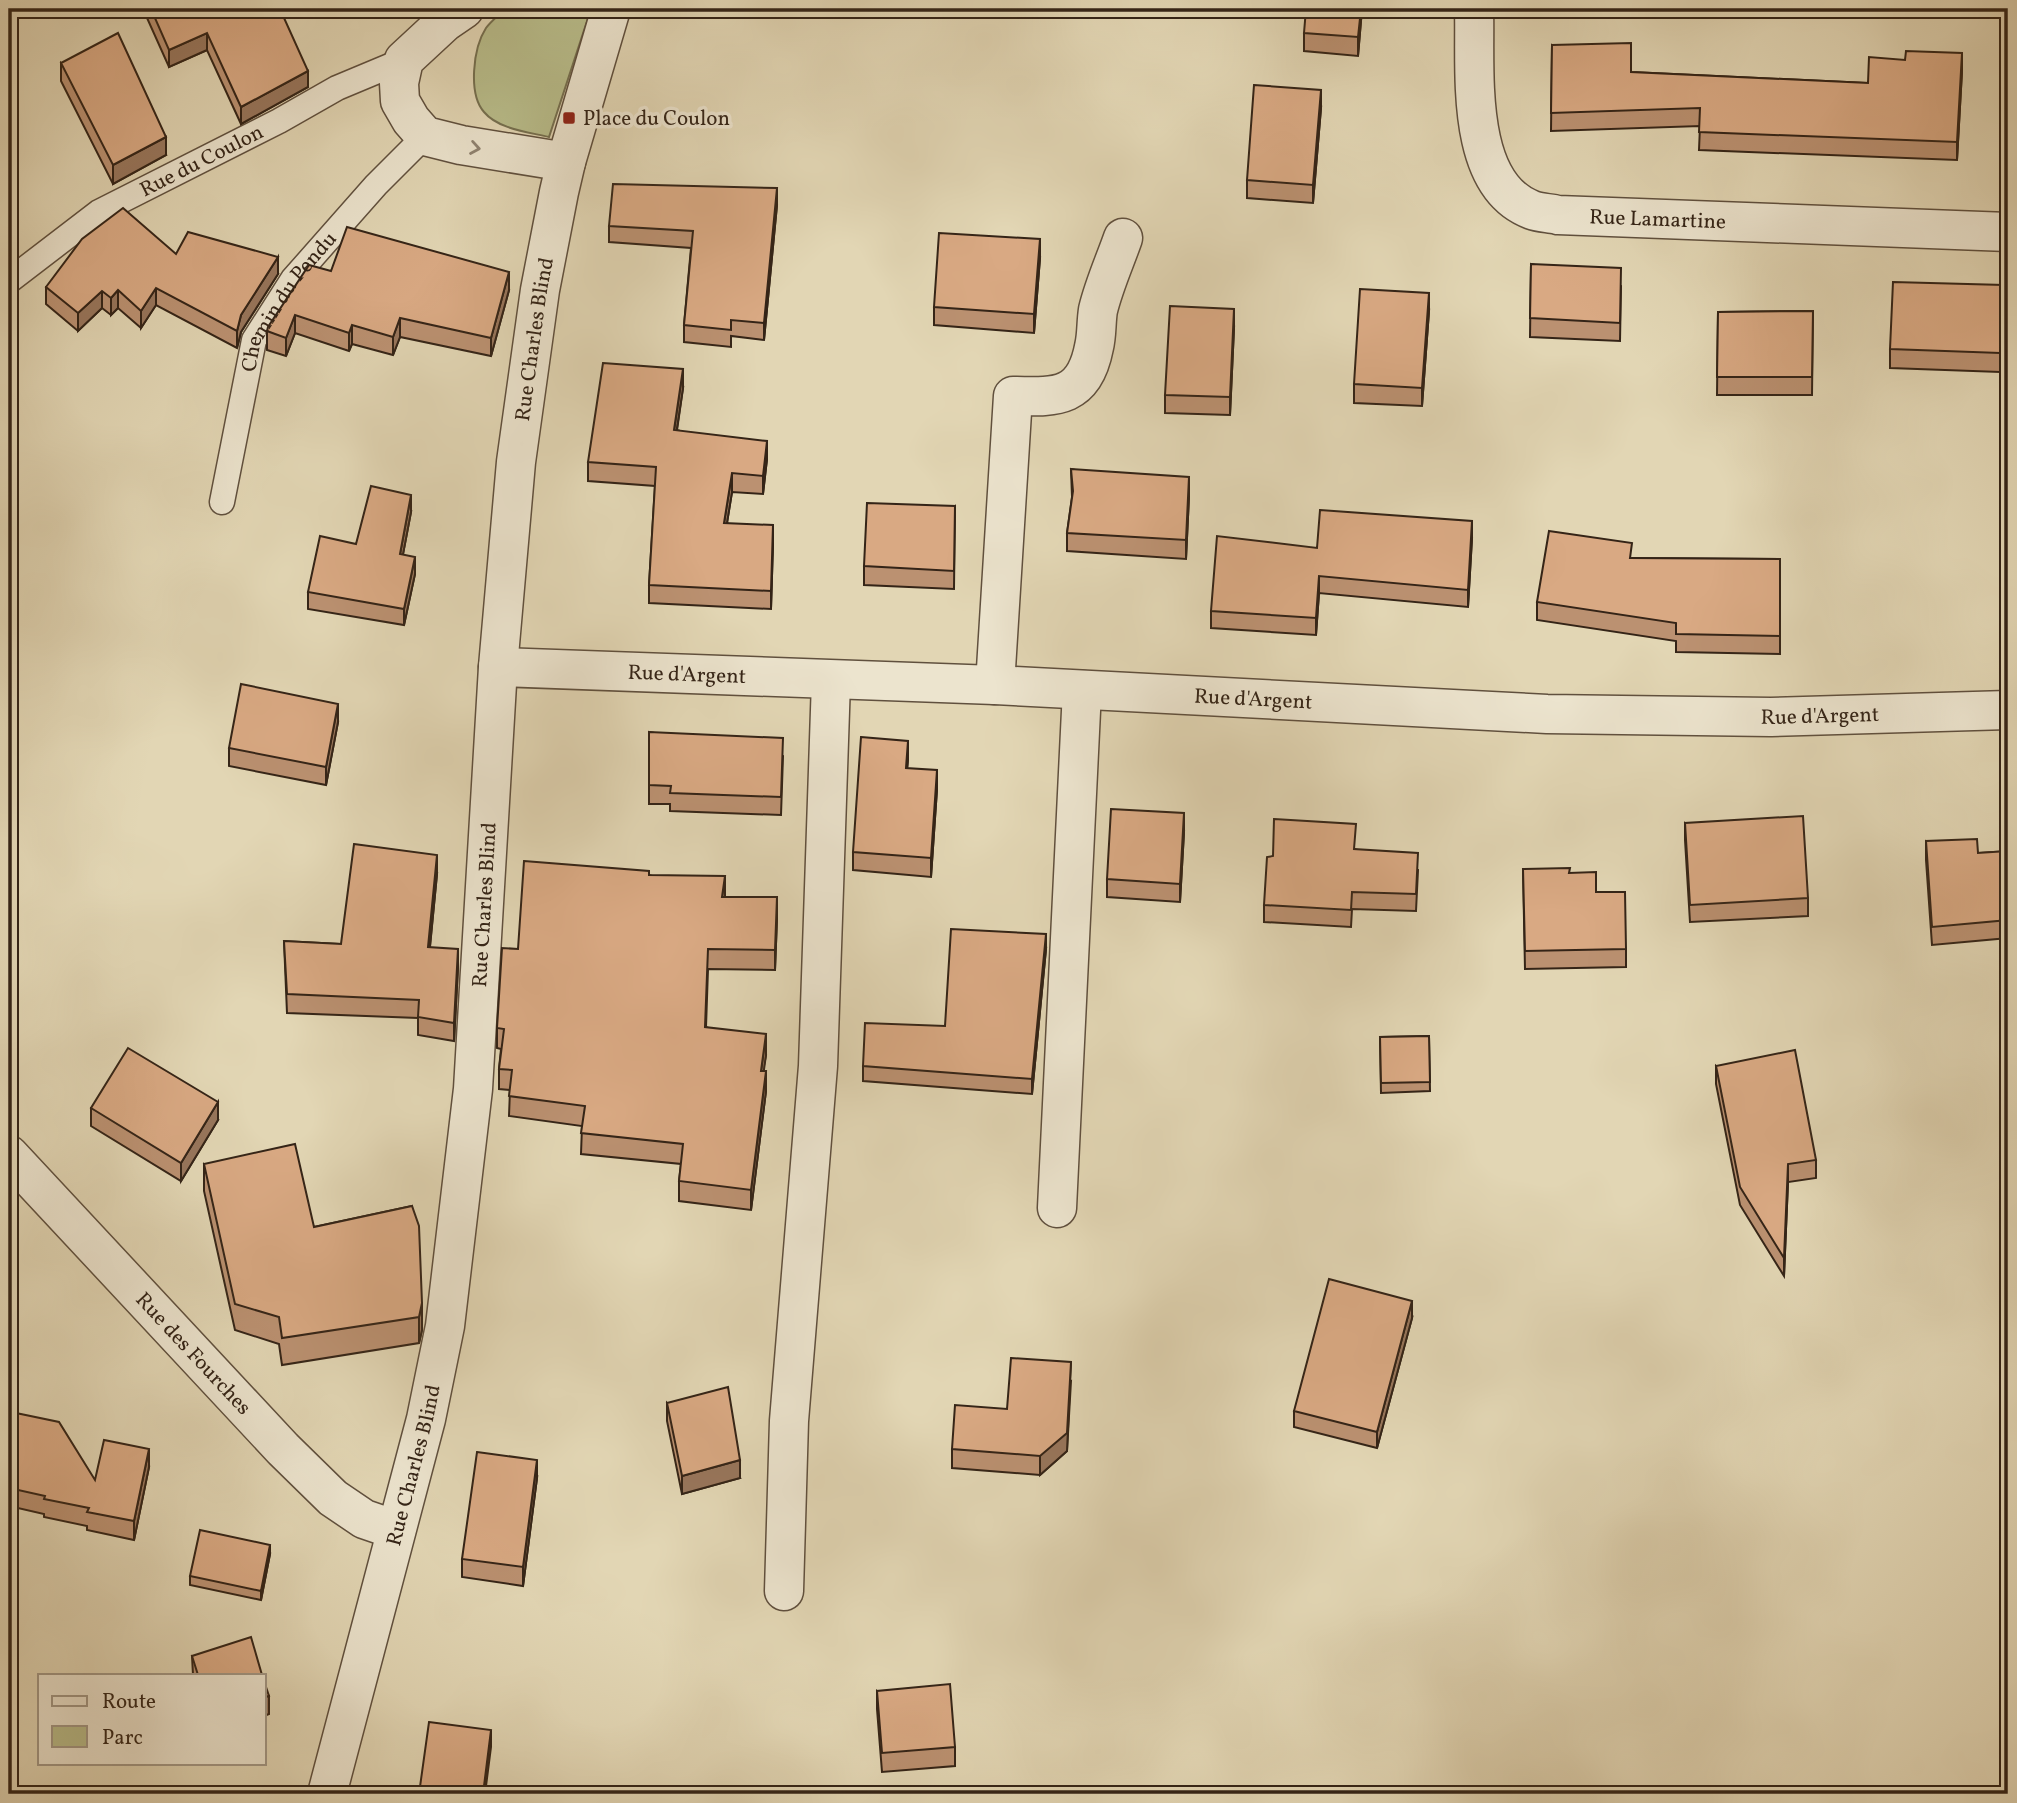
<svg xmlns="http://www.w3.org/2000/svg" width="2017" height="1803" font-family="Vollkorn,serif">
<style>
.green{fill:#b8bc8a;stroke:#767050;stroke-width:2}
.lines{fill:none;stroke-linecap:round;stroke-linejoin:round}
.lane-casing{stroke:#60503e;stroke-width:27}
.street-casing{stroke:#60503e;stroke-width:41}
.lane{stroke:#ece4ce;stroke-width:24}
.street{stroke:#ece4ce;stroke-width:38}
.wall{fill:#bb9171;stroke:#342417;stroke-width:2}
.shaded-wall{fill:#98765c;stroke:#342417;stroke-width:2}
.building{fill:#d9a983;stroke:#342417;stroke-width:2}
.oneway{stroke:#908472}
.poi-dot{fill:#8f2418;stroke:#ece4ce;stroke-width:2.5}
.labels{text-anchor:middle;stroke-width:7;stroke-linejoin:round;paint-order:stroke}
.poi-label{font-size:21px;fill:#342417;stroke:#ece4ce;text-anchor:start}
.street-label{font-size:21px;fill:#342417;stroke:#ece4ce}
</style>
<rect width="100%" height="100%" fill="#e2d6b4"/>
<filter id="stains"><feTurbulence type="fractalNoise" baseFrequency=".00286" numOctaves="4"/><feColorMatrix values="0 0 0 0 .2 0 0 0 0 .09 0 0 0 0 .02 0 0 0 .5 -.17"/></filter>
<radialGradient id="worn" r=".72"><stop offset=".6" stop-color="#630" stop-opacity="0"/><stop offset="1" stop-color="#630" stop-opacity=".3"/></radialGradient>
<path class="green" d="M505,9H591L549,137C528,132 498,129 484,112C468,94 473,48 486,28C491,21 499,15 505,9Z"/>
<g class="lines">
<g class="lane-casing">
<g id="lane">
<path id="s1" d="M9,281L99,212L279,121L337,88L404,60"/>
<path id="s2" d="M222,502L254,340L293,279L376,185L425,136"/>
</g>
</g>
<g class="street-casing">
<g id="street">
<polyline points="464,9 445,22 404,60 399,83 400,101 411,120 425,136 461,145 566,162"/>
<path id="s3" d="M1474,9C1476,67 1463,184 1532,210C1540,213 1550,213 1558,215L2008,232"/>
<path id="s4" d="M498,667L995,685L1547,714L1771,717L2008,710"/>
<path d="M995,685L1013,396C1056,397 1084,399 1094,347C1097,335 1096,322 1098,310C1104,285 1115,261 1123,238"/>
<path id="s5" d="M9,1155L283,1449L333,1498L364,1519L396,1530"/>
<polyline points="1057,1208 1082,690"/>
<polyline points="784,1591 789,1421 818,1066 831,681"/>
<path id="s6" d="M327,1794L426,1419L445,1326L473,1089L498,667L516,462L540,290L559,192L566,162L611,9"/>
</g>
</g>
<use href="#lane" class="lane"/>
<use href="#street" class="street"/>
</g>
<g class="wall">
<polygon points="143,9 280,9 308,87 241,124 207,50 169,67"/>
<polygon points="1362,9 1358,56 1304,51 1304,33"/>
<polygon points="1552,45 1631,72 1868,83 1962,71 1957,160 1699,150 1700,126 1551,131"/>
<polygon points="61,63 166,155 113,184 61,81"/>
<polygon points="1321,108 1313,203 1247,198 1247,180"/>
<polygon points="777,205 764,340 731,336 731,347 684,342 684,325 691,248 609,242 609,226"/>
<polygon points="176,254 278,274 241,332 237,348 156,305 141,328 118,308 111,315 102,308 78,331 46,304 46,287"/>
<polygon points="1040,258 1034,333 934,325 934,307"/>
<polygon points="1531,264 1621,286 1620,341 1530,337"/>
<polygon points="331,271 509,290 491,356 400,337 393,355 352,344 349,351 295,333 286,356 267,350 267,331"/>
<polygon points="2004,303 2000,372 1890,368 1890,349"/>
<polygon points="1429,311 1422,406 1354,403 1354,384"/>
<polygon points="1813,311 1812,395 1717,395 1718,312"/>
<polygon points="1234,328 1230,415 1165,413 1165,395"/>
<polygon points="683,388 677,430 767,459 763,494 732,492 727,523 773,543 771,609 649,603 649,585 655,486 588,481 588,462"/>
<polygon points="1071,469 1189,496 1186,559 1067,551 1067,533 1072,497"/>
<polygon points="955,506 954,589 864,585 864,566"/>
<polygon points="411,512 403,554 415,574 404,625 308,609 308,592 356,544"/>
<polygon points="1472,538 1468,607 1319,593 1316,635 1211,628 1211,611 1317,548"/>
<polygon points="1632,558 1780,559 1780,654 1676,652 1676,641 1537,620 1537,602"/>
<polygon points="338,722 326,785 229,766 229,748"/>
<polygon points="649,732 783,756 781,815 670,811 670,804 649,804"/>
<polygon points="908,759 907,768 937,789 931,877 853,870 853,852"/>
<polygon points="1685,823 1808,898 1808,916 1690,922 1685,840"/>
<polygon points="1184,832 1180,902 1107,897 1107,879"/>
<polygon points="1926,841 1978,853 2008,851 2008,938 1932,945 1926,860"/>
<polygon points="1355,849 1418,870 1416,911 1352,909 1351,927 1264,922 1264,905"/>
<polygon points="1523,869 1570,873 1596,892 1626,949 1626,967 1525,969"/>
<polygon points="437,874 430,947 458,967 454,1041 418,1035 418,1018 287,1013 284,941 341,944"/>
<polygon points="649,875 724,897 777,918 775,970 708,969 706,1027 766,1055 763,1071 766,1091 751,1210 679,1201 679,1181 681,1164 581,1154 582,1126 509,1116 510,1090 499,1089 499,1069 501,1049 497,1048 497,1028 518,949"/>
<polygon points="1046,949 1032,1094 863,1081 863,1066 945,1026"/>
<polygon points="1429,1036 1430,1091 1381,1093 1380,1037"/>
<polygon points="1716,1066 1816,1160 1816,1178 1788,1182 1784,1276 1740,1205 1716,1084"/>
<polygon points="91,1108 218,1120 181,1181 91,1126"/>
<polygon points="204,1164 314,1227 412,1206 422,1330 419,1343 282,1365 279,1344 235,1330 204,1191"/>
<polygon points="1412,1318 1377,1448 1294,1427 1294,1411"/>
<polygon points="1071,1381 1067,1451 1040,1475 952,1468 952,1449 1007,1409"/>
<polygon points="667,1403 740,1478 682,1494 667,1421"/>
<polygon points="9,1451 95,1480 149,1467 134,1540 87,1530 87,1526 44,1517 44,1514 9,1506"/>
<polygon points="537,1478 523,1586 462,1577 462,1559"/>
<polygon points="270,1554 261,1600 190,1585 190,1576"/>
<polygon points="192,1656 262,1675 193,1675"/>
<polygon points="877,1691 955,1747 955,1766 882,1772 877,1709"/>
</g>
<g class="shaded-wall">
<polygon points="1361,9 1362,9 1358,56 1358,37"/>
<polygon points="207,33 207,50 169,67 169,50"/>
<polygon points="1962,53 1962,71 1957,160 1957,142"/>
<polygon points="308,71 308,87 241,124 241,107"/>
<polygon points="1321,90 1321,108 1313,203 1313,185"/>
<polygon points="166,137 166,155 113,184 113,165"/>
<polygon points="777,188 777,205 764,340 764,323"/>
<polygon points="1040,239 1040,258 1034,333 1034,314"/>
<polygon points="278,257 278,274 241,332 237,348 237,331 241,315"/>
<polygon points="509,272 509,290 491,356 491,338"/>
<polygon points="2004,285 2004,303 2000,372 2000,353"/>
<polygon points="156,288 156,305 141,328 141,311"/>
<polygon points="118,290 118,308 111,315 111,298"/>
<polygon points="102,291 102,308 78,331 78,313"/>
<polygon points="1429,293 1429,311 1422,406 1422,388"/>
<polygon points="1234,309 1234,328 1230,415 1230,397"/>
<polygon points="295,315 295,333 286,356 286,338"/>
<polygon points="400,318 400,337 393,355 393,337"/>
<polygon points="352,325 352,344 349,351 349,333"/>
<polygon points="683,369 683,388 674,448 674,430"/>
<polygon points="767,441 767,459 763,494 763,476"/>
<polygon points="732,473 732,492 724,541 724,523"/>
<polygon points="1189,477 1189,496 1186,559 1186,540"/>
<polygon points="411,495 411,512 400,570 400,554"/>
<polygon points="1472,521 1472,538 1468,607 1468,590"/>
<polygon points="773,525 773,543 771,609 771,591"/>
<polygon points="415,557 415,574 404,625 404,609"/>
<polygon points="1319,576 1319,593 1316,635 1316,618"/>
<polygon points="338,704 338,722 326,785 326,767"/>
<polygon points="908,741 908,759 906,786 906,768"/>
<polygon points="937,770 937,789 931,877 931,858"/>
<polygon points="1184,813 1184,832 1180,902 1180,884"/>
<polygon points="437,855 437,874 428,966 428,947"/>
<polygon points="725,876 725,897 722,897"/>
<polygon points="777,897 777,918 775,970 775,950"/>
<polygon points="1046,934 1046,949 1032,1094 1032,1079"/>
<polygon points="458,949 458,967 454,1041 454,1023"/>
<polygon points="766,1034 766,1055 761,1091 761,1071"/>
<polygon points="766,1071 766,1091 751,1210 751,1190"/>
<polygon points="218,1102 218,1120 181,1181 181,1163"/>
<polygon points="1788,1164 1788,1182 1784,1276 1784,1258"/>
<polygon points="1412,1301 1412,1318 1377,1448 1377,1432"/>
<polygon points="422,1303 422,1330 419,1343 419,1317"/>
<polygon points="1071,1362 1067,1451 1040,1475 1040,1456"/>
<polygon points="149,1449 149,1467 134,1540 134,1521"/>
<polygon points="537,1460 537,1478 523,1586 523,1567"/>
<polygon points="740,1460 740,1478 682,1494 682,1476"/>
<polygon points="270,1545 270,1554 261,1600 261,1591"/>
<polygon points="269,1696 269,1714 264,1716 264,1697"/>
<polygon points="491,1730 491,1747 485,1794 483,1794"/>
</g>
<g class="building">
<polygon points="151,9 280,9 308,71 241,107 207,33 169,50"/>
<polygon points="1306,9 1361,9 1358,37 1304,33"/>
<polygon points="118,33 166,137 113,165 61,63"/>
<polygon points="1631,43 1631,72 1868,83 1869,57 1905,60 1906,51 1962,53 1957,142 1699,132 1700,108 1551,113 1552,45"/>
<polygon points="1254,85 1321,90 1313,185 1247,180"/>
<polygon points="613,184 777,188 764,323 731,320 731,330 684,325 693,231 609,226"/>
<polygon points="123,208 176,254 188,232 278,257 241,315 237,331 156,288 141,311 118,290 111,298 102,291 78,313 46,287 82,239"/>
<polygon points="347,227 509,272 491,338 400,318 393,337 352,325 349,333 295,315 286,338 267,331 268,327 309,265 331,271"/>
<polygon points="939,233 1040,239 1034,314 934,307"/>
<polygon points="1531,264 1621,268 1620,323 1530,318"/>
<polygon points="1893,282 2004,285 2000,353 1890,349"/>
<polygon points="1360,289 1429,293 1422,388 1354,384"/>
<polygon points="1170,306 1234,309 1230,397 1165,395"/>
<polygon points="1813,311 1812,377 1717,377 1718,312"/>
<polygon points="603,363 683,369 674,430 767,441 763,476 732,473 724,523 773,525 771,591 649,585 656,467 588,462"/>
<polygon points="1071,469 1189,477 1186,540 1067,533 1073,491"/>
<polygon points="371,486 411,495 400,554 415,557 404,609 308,592 320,536 356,544"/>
<polygon points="867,503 955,506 954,571 864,566"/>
<polygon points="1320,510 1472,521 1468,590 1319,576 1316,618 1211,611 1217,536 1317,548"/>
<polygon points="1549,531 1632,543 1630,558 1780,559 1780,636 1676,634 1676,623 1537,602"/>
<polygon points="241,684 338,704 326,767 229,748"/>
<polygon points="649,732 783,738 781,797 670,793 671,786 649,785"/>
<polygon points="861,737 908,741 906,768 937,770 931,858 853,852"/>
<polygon points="1111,809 1184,813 1180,884 1107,879"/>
<polygon points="1803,816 1808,898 1690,905 1685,823"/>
<polygon points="1274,819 1356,824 1354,849 1418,853 1416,894 1352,892 1351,910 1264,905 1267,857 1273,856"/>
<polygon points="1977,839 1978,853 2008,851 2008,920 1932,927 1926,841"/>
<polygon points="354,844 437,855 428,947 458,949 454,1023 418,1017 419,1000 287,994 284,941 341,944"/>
<polygon points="524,861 649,871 649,875 725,876 722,897 777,897 775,950 708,949 705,1027 766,1034 761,1071 766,1071 751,1190 679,1181 683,1144 581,1133 585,1106 509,1096 512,1070 499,1069 504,1029 497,1028 502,948 518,949"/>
<polygon points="1570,868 1569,873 1596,872 1596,892 1625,892 1626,949 1525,951 1523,869"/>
<polygon points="951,929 1046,934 1032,1079 863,1066 865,1023 945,1026"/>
<polygon points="1429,1036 1430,1082 1381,1083 1380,1037"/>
<polygon points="128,1048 218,1102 181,1163 91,1108"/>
<polygon points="1795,1050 1816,1160 1788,1164 1784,1258 1740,1187 1716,1066"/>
<polygon points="295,1144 314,1227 412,1206 419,1226 422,1303 419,1317 282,1338 279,1317 235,1304 204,1164"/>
<polygon points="1329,1279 1412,1301 1377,1432 1294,1411"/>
<polygon points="1011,1358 1071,1362 1067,1433 1040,1456 952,1449 955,1405 1007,1409"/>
<polygon points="728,1387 740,1460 682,1476 667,1403"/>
<polygon points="16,1413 59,1422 95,1480 104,1440 149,1449 134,1521 87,1512 89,1508 44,1499 45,1496 9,1488 9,1451"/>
<polygon points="477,1452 537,1460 523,1567 462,1559"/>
<polygon points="200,1530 270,1545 261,1591 190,1576"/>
<polygon points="251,1637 262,1675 198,1675 192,1656"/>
<polygon points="264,1681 269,1696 264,1697"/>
<polygon points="950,1684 955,1747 882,1753 877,1691"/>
<polygon points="429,1722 491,1730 483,1794 419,1794"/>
</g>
<defs><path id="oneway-chevron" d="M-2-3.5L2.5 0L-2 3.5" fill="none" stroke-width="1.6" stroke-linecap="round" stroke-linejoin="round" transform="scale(1.75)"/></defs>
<use class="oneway" href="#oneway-chevron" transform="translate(475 148) rotate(10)"/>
<rect class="poi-dot" x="562" y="111" width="14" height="14" rx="3.5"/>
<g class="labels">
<g class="poi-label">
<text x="583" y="125">Place du Coulon</text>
</g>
<g class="street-label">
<text dy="7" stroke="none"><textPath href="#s1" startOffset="228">Rue du Coulon</textPath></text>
<text dy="7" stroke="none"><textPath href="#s3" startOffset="348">Rue Lamartine</textPath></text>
<text dy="7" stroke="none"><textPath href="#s2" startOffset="215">Chemin du Pendu</textPath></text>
<text dy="7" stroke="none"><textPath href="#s6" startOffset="1474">Rue Charles Blind</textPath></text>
<text dy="7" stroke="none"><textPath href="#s4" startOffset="189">Rue d'Argent</textPath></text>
<text dy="7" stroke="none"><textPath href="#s4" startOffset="756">Rue d'Argent</textPath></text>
<text dy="7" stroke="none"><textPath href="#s4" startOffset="1323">Rue d'Argent</textPath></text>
<text dy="7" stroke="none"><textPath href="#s6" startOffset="906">Rue Charles Blind</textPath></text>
<text dy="7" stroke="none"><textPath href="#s5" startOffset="271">Rue des Fourches</textPath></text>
<text dy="7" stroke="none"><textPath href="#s6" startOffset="340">Rue Charles Blind</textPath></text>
</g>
</g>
<rect width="2017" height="1803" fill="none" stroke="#e2d6b4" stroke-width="35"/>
<rect x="10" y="10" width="1996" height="1782" fill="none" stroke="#342417" stroke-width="3.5"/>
<rect x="18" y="18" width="1982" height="1768" fill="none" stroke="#342417" stroke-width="2"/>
<rect x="38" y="1674" width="228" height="91" fill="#ece4ce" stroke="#a29785" stroke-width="2"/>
<rect x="52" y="1696" width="35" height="10" fill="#ece4ce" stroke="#a29785" stroke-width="2"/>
<text x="102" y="1708" font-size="21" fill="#342417">Route</text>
<rect x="52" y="1726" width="35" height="21" fill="#b8bc8a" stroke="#a29785" stroke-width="2"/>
<text x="102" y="1744" font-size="21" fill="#342417">Parc</text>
<rect width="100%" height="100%" filter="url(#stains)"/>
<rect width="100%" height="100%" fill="url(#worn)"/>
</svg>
